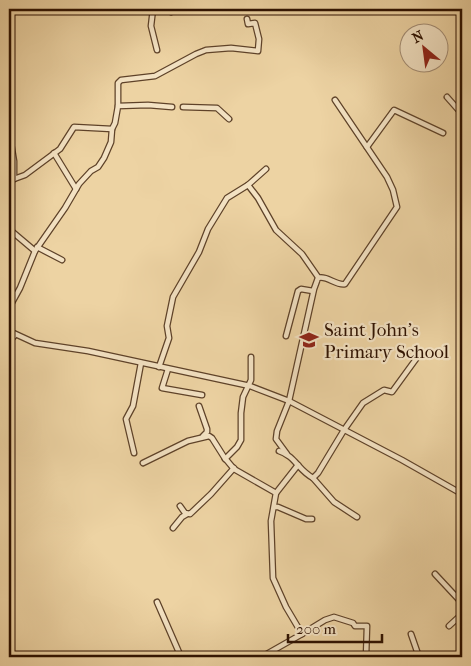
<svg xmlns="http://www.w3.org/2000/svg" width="471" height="666" font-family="'IM FELL French Canon',serif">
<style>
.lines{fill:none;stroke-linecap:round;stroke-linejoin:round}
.minor-casing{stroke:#5e4229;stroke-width:7}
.minor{stroke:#f3e2c3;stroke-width:4.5}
.labels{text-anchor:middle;stroke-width:4.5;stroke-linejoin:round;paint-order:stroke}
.poi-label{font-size:19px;fill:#2e1100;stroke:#f3e2c3;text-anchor:start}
</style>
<rect width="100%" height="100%" fill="#edd3a3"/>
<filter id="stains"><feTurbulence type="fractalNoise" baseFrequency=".004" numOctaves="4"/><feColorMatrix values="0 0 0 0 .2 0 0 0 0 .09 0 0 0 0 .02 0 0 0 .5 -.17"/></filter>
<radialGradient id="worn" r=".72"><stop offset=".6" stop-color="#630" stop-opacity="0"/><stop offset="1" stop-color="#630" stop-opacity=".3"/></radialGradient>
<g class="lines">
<g class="minor-casing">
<g id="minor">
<polyline points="153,9 151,26 157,50"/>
<polyline points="171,12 173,9"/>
<polyline points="447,97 462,114"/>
<polyline points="118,106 118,83 121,80 155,76 196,54 206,50 231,48 258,51 259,39 255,23 248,24 247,19"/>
<polyline points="183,107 217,108 229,119"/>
<polyline points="10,137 14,161 14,179"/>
<polyline points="367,147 394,110 443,133"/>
<polyline points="54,153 76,189"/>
<polyline points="9,178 14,179 25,175 60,149 74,127 112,129"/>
<polyline points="248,185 258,198 276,230 302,254 318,277"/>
<polyline points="9,229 35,251"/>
<polyline points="37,247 62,260"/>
<polyline points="9,308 20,288 35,251 65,208 79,184 91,171 98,167 104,158 111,142 112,129 115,123 118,106 148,105 172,107"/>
<polyline points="9,331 35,343 88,351 250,386 289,401 402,460 462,494"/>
<polyline points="286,336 298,291 301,289 313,291"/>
<polyline points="9,342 15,335"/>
<polyline points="159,367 169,338 167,326 173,297 199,252 208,229 227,198 248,185 266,169"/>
<polyline points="168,369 162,388 202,395"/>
<polyline points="199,406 207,429 207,432 203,436"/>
<path d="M279,451C295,456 298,470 313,478"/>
<polyline points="134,453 126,419 133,406 141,363"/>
<path d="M287,454L276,439L277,431L289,401L314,289L318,278C327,275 336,286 345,284L397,207L393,190L387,177L335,100"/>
<polyline points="225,459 237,447 241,440 241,413 243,397 251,380 251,357"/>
<polyline points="143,463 188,441 209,436 212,438 224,457 234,469 276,493 271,521 273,578 286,607 302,634 265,655 265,657"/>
<polyline points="276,493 298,465"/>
<polyline points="180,506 185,513 190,514 211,494 234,468"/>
<polyline points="274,507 278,507 306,519 312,519"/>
<polyline points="357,517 334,502 313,478 318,473 344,430 363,403 384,390 392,392 416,359"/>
<polyline points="173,528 182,517 187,514"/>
<polyline points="435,574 462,603"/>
<polyline points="157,602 181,657"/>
<polyline points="449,626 462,614"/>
<polyline points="302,634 325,620 334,617 353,623 355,626 367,626 366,657"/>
<polyline points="411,634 419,657"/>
</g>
</g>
<use href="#minor" class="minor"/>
</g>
<defs>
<g id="school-bare" transform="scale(1.5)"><path d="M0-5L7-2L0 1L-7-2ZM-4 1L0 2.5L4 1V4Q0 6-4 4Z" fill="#8f2418" stroke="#f3e2c3" stroke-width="2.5" paint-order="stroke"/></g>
</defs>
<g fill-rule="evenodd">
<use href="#school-bare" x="309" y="340"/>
</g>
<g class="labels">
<g class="poi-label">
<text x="324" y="336">Saint John's<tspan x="324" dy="22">Primary School</tspan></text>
</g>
</g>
<rect width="471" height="666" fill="none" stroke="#edd3a3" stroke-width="30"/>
<rect x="10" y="10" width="451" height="646" fill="none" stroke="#2e1100" stroke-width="2.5"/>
<rect x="15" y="15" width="441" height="636" fill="none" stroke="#2e1100"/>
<g transform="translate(424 48) rotate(331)"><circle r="24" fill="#f3e2c3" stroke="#a48e75"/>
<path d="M0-4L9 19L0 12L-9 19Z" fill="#8f2418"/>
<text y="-8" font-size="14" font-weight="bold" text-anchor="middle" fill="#2e1100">N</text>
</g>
<path d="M288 634v8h94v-8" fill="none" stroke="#2e1100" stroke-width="2.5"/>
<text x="296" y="634" font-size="15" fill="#2e1100" stroke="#f3e2c3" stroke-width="4" paint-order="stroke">200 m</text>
<rect width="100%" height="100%" filter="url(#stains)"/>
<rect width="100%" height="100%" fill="url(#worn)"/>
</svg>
